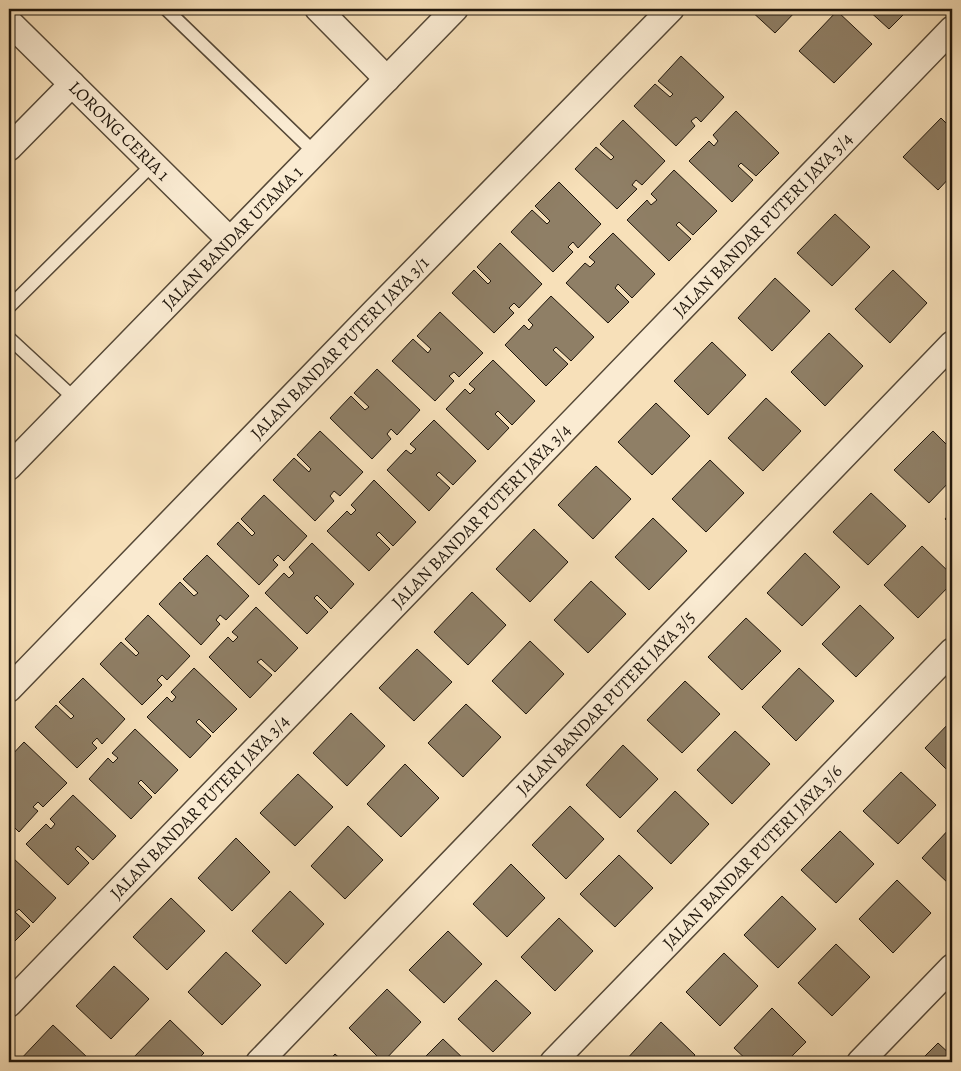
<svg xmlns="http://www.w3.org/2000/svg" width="961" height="1071" font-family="Alegreya,serif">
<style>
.building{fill:#8f7f66;stroke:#1f160c}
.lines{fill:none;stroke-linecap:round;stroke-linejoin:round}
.lane-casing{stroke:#554837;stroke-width:15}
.street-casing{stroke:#554837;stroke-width:28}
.lane{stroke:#faebd2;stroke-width:12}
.street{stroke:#faebd2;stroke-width:25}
.labels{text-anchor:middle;stroke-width:4;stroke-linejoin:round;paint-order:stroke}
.street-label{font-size:18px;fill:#1f160c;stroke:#faebd2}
</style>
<rect width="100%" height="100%" fill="#f7e0b9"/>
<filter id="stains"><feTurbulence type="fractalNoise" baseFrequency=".004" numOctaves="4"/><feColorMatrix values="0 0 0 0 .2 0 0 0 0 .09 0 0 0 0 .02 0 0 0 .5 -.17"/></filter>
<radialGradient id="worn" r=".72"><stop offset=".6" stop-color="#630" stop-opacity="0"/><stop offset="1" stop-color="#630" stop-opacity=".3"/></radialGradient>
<g class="building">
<polygon points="749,9 798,9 775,33"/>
<polygon points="867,9 909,9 889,29"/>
<polygon points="837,11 872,44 834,83 799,51"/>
<polygon points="681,56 724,97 701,122 696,117 691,121 695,126 676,146 634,106 655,84 670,97 673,94 658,81"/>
<polygon points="736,111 779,153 756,176 741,163 738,166 753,180 732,202 689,161 709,141 714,146 718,141 713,135"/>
<polygon points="941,118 952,129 952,175 938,190 903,157"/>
<polygon points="623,120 665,161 642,185 636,180 632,185 637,189 617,209 575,169 596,147 611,160 614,157 600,144"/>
<polygon points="674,170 717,211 693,235 679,222 676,225 691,239 669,261 627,220 647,200 651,205 657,200 651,194"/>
<polygon points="559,182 601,224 578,248 573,242 568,247 573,252 553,272 511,232 532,210 547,224 550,221 535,206"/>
<polygon points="835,214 870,247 832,286 797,253"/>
<polygon points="613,233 655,274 632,298 618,284 615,288 629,302 608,323 566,283 585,263 590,267 595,262 589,257"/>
<polygon points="500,243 542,284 519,308 514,303 509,308 514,313 494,333 452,293 474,270 488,284 491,281 477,267"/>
<polygon points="893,270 927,303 890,343 855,309"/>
<polygon points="775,278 810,311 772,351 738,318"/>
<polygon points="551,296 594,337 571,361 556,347 553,350 568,364 546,386 505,345 524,325 529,330 533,325 528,320"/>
<polygon points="440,312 483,353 459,377 454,372 449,376 454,381 435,401 392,361 413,339 428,353 431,349 417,336"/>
<polygon points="829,333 863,366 825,406 791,372"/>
<polygon points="712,342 746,375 708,415 674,381"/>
<polygon points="493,360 535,401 512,425 498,411 495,414 509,428 488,450 446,409 465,389 470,394 475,389 469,384"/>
<polygon points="377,369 420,410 397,435 391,429 387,434 391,439 372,459 330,418 351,396 365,410 369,407 354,393"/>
<polygon points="766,398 801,431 763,471 728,438"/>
<polygon points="656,403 690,436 652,475 618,442"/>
<polygon points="434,420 476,461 453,485 439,472 436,475 450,488 429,511 387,470 406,450 411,454 416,449 410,444"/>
<polygon points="320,431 363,472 340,496 334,491 330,496 334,501 315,521 273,480 294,458 309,472 311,469 297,455"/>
<polygon points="933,431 952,450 952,479 929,503 894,470"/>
<polygon points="710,460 744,493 706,532 672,499"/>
<polygon points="596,466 631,499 593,539 558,505"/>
<polygon points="374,480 416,522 393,546 379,532 376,535 390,549 369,571 327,531 347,511 351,515 356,510 351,505"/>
<polygon points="871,493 906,526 868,565 833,532"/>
<polygon points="264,495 307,536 284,561 278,555 273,560 278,565 259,585 217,544 238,522 252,536 255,533 241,519"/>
<polygon points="952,511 952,526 945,519"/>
<polygon points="653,518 687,551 649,590 615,557"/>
<polygon points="534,529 568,562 530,602 496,569"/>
<polygon points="312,543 354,584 331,609 317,595 314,598 328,612 307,634 265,593 284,573 289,578 294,573 289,567"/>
<polygon points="922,546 952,575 952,583 918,618 884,585"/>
<polygon points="805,553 840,587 802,626 767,593"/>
<polygon points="207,555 249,596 226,620 220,615 216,620 220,624 201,645 159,604 180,582 194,596 198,593 183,579"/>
<polygon points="591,581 626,614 588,653 554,620"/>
<polygon points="472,592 506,625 468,665 434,632"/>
<polygon points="860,605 894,638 856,677 822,644"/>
<polygon points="256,607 298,648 275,672 261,659 257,662 272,675 250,698 209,657 228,637 233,642 238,637 232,632"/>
<polygon points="148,615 190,656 167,680 162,675 157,680 162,685 142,705 100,664 121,642 136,656 139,653 125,639"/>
<polygon points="746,618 781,651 742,690 708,657"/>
<polygon points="530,641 564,674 526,714 492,681"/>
<polygon points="417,649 452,682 414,721 379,688"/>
<polygon points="194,668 237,709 213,733 199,719 196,722 211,736 190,758 147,717 167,697 172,702 176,697 171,692"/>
<polygon points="799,668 834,701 796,741 762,707"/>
<polygon points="83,678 125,719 102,744 97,738 92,743 97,748 77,768 35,727 56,705 71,719 74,716 59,702"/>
<polygon points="685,681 720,714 682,753 647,720"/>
<polygon points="466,704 501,737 463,777 428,743"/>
<polygon points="351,713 385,746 347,786 313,753"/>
<polygon points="952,720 952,775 925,748"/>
<polygon points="135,729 178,770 155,794 141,780 138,783 152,797 131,819 89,779 108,758 113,763 118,758 112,753"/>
<polygon points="735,731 770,764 732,804 697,770"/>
<polygon points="24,742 67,783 43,807 38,802 33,807 38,811 19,832 9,822 9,780 12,783 15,780 9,774 9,758"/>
<polygon points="623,745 658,779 620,818 586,785"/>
<polygon points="405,764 439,798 401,837 367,804"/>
<polygon points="901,772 936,805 898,844 863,811"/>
<polygon points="298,774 333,807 295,846 260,813"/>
<polygon points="675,791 709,824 671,864 637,831"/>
<polygon points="73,795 116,836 93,860 78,846 75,849 89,863 68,885 26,844 46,824 51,829 55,824 50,819"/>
<polygon points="570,806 604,839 566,879 532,845"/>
<polygon points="348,826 383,860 345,899 311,866"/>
<polygon points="952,826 952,887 922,858"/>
<polygon points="840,831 874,864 836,903 801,870"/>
<polygon points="236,838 270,872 232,911 198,878"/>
<polygon points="619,855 653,888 615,927 580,894"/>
<polygon points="13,858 56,898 33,923 19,909 15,912 30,926 9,947 9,862"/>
<polygon points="511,864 545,898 507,937 473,904"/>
<polygon points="897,880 931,913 893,953 859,919"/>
<polygon points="290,891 324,924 286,964 252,931"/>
<polygon points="782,896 816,929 778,968 744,935"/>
<polygon points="171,898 205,931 167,970 133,937"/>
<polygon points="559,918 593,951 555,991 521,957"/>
<polygon points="448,931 482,964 444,1003 409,970"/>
<polygon points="836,944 870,977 832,1016 798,983"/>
<polygon points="226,952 261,985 222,1025 188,992"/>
<polygon points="724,953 758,986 720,1026 686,992"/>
<polygon points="114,966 149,999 111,1039 76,1006"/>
<polygon points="496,980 531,1013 493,1052 458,1019"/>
<polygon points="387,989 421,1022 383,1062 349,1028"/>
<polygon points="772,1008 806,1042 786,1062 749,1062 734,1048"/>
<polygon points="170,1020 204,1053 195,1062 135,1062 132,1059"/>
<polygon points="661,1022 695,1055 689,1062 624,1062"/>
<polygon points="53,1025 88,1058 84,1062 18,1062"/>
<polygon points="443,1039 467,1062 420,1062"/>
<polygon points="938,1043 952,1056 952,1062 919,1062"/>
<polygon points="335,1054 344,1062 327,1062"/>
</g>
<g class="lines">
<g class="lane-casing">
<g id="lane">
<polyline points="166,9 315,153"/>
<polyline points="9,307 153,164"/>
<polyline points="9,338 75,399"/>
</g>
</g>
<g class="street-casing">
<g id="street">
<polyline points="318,9 387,79"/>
<path id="s1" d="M9,22L230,240"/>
<polyline points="9,148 72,84"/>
<path id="s2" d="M9,467L455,9"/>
<path id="s3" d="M9,689L375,311L671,9"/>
<path id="s4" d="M9,1004L952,29"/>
<path id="s5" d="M259,1062L952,344"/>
<path id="s6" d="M553,1062L952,651"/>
<polyline points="860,1062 952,967"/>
</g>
</g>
<use href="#lane" class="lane"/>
<use href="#street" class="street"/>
</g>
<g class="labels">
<g class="street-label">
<text dy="6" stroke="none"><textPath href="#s1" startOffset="155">LORONG CERIA 1</textPath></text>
<text dy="6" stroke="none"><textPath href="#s4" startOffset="1084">JALAN BANDAR PUTERI JAYA 3/4</textPath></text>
<text dy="6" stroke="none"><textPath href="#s2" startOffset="320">JALAN BANDAR UTAMA 1</textPath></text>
<text dy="6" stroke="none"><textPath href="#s3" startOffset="475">JALAN BANDAR PUTERI JAYA 3/1</textPath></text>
<text dy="6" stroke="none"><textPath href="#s4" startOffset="679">JALAN BANDAR PUTERI JAYA 3/4</textPath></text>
<text dy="6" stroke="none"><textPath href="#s5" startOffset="499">JALAN BANDAR PUTERI JAYA 3/5</textPath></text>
<text dy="6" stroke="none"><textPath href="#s4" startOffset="274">JALAN BANDAR PUTERI JAYA 3/4</textPath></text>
<text dy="6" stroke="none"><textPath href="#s6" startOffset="286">JALAN BANDAR PUTERI JAYA 3/6</textPath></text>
</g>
</g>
<rect width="961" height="1071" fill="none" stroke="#f7e0b9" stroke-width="30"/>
<rect x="10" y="10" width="941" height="1051" fill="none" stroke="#1f160c" stroke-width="2.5"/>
<rect x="15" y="15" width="931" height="1041" fill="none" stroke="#1f160c"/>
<rect width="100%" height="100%" filter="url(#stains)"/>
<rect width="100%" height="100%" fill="url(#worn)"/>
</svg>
